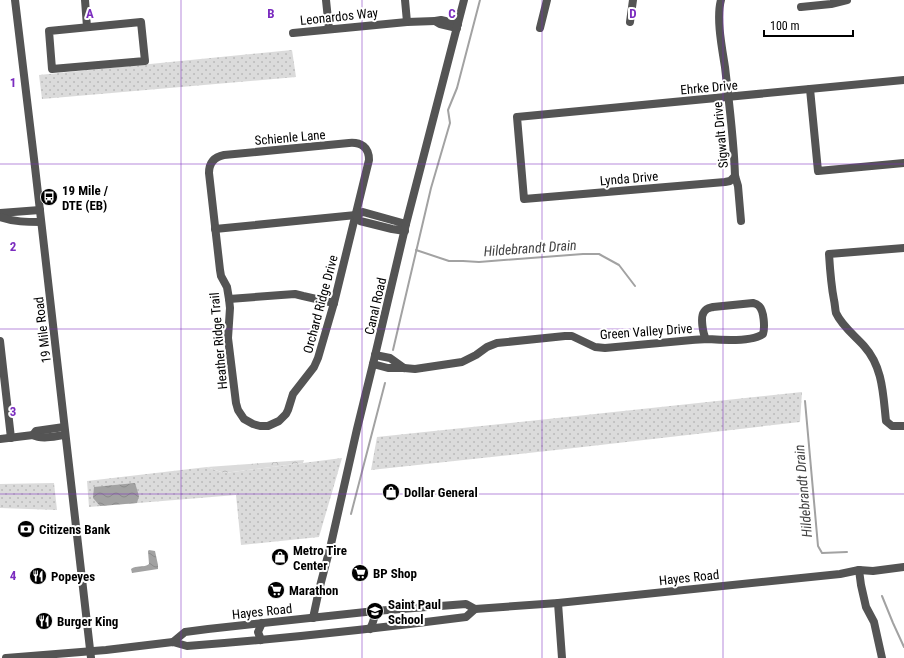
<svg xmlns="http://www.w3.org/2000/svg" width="904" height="658" font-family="'Roboto Condensed',sans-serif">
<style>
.grass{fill:url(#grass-dots)}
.forest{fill:url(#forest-crowns)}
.water{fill:url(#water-waves)}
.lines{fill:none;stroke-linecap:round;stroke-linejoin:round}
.stream{stroke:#a2a2a2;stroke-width:2}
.minor{stroke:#545454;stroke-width:8}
.grid{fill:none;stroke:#7b2cbf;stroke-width:1;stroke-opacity:0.55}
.labels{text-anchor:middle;stroke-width:4;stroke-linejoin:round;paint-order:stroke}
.street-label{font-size:13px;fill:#000;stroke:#fff}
.poi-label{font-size:13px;font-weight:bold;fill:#000;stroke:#fff;text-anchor:start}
.water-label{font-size:14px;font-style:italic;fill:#434343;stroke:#fff}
.grid-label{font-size:13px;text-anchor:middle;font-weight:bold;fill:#7b2cbf;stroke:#fff;stroke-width:4;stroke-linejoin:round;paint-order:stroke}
</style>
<defs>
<pattern id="grass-dots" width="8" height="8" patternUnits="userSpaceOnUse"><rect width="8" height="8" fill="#dbdbdb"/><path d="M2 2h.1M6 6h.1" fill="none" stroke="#bababa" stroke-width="1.8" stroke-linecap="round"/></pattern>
<pattern id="forest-crowns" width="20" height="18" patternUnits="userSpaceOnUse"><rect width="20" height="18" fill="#dbdbdb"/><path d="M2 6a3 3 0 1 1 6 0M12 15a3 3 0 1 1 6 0" fill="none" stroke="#bababa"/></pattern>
<pattern id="water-waves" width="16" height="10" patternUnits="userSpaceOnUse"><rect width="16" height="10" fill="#a2a2a2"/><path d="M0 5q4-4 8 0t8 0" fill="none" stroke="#8a8a8a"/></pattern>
</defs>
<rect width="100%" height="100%" fill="#fff"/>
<g class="grass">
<polygon points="292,50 296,77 42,99 39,75"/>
<polygon points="802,392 800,422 574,448 371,470 377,437"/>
<polygon points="342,458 319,537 241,545 236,495 89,507 87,481 207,467 224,473"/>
<polygon points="54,483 57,510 0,508 0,484"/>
</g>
<polygon class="forest" points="304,460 303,463 224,473 207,467"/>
<g class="water">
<polygon points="135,483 139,496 137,503 100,506 93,498 94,487"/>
<path d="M149,550L155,551L158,565V569L132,573L131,569C136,565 144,568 149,564L148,551Z"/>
</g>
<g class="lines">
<g class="stream">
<polyline points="416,250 449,261 463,261 479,262 583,254 599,254 619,265 635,286"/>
<polyline points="393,350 431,188 450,123 448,110 457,88 480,0"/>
<polyline points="805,401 818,546 822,553 847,552"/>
<polyline points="351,514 385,383"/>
<polyline points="882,596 893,623 904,647"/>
</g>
<g class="minor">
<polyline points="15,0 35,167 91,658"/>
<polyline points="85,0 87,27"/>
<polyline points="326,0 329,29"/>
<polyline points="405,0 407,22"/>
<path d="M721,0C716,18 722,48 725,67C729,103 734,140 735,176L738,186L741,221"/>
<polyline points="801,7 831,4 847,0"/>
<polygon points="141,22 145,61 52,69 49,31"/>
<polyline points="630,22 633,0"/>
<polyline points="457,28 440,24 435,21 441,20 458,24"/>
<polyline points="540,28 547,0"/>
<polyline points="293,33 407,22 435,21"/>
<polyline points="810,89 818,171 904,163"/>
<path d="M349,143C361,142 369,147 369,160L334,303L318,358L314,367L293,394L288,410L286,414L279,421L268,426H260L253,424L244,419L238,410L236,403L228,338L230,308L229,299L227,287L221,276L220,270L209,173C209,163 214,157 224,155Z"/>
<polyline points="735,176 730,181 725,182 524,199 517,117 904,80"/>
<polyline points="0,213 40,210"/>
<path d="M0,217C14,222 27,222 41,222"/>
<polyline points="215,229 356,215"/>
<polyline points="405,231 392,229 360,221 356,215 363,212 406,224"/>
<path d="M904,248L829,254C830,270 831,285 834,300C835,304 835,309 836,313C842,326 854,335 864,346C883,367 883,394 886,421L892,426H904"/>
<polyline points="229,299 281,295 295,294 303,296 334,303"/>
<polyline points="0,341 11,438"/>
<polyline points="375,355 390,358 404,368"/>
<path d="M373,364L388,368H404L415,369L462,362L476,355L487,347L497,343L565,336H572L595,347L605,348L692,340C697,340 702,339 708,339C721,340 752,342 763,334C765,327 764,311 759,306C757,304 757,304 753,303L713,307C709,308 706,308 704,312C700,317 703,334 706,339"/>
<polyline points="33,435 36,431 64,427"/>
<path d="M0,439L33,435C42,440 55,436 65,435"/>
<polyline points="859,570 861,585 866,607 874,622 882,658"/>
<polyline points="558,603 562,658"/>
<polyline points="313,618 319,590 331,544 357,429 373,364 406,224 464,0"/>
<path d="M370,629C373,623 375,618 375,611"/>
<polyline points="261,640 258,632 262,623"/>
<polyline points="173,642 185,632 208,629 375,611 466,604 475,609"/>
<path d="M6,658L106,650L173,642L187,646C280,639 373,629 466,617L475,609L558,603L840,574L859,570L873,571L904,567"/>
</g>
</g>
<path class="grid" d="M181,0V658M362,0V658M542,0V658M723,0V658M0,164H904M0,329H904M0,494H904"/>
<defs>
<g id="bus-disc" transform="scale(0.9)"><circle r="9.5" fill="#000" stroke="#fff"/><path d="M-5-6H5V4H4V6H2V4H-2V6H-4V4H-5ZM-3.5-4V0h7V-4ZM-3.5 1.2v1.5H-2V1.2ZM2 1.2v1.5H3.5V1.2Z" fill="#fff"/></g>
<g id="shop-disc" transform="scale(0.9)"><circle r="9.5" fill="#000" stroke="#fff"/><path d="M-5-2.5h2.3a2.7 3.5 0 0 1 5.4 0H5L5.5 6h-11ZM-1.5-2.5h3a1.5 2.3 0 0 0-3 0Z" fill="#fff"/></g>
<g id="bank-disc" transform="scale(0.9)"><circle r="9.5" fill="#000" stroke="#fff"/><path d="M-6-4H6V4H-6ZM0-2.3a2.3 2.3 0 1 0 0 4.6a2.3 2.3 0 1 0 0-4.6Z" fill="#fff"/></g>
<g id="supermarket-disc" transform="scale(0.9)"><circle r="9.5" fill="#000" stroke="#fff"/><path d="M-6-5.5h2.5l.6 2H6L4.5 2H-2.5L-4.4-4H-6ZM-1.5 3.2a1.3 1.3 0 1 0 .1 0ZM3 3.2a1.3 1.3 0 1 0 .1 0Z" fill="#fff"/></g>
<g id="restaurant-disc" transform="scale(0.9)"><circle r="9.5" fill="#000" stroke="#fff"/><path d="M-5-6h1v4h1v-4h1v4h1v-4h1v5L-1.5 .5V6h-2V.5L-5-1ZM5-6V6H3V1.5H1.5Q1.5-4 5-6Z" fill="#fff"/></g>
<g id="school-disc" transform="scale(0.9)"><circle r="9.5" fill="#000" stroke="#fff"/><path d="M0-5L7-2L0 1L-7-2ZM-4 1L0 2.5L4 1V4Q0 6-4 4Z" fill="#fff"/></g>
</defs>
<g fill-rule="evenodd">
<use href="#bus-disc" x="49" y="197"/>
<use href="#shop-disc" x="391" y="492"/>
<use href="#bank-disc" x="26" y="529"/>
<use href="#shop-disc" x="280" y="557"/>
<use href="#supermarket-disc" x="360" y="573"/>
<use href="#restaurant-disc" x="38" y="576"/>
<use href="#supermarket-disc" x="276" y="590"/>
<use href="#school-disc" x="375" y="611"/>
<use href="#restaurant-disc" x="44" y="621"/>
</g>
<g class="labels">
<g class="street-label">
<text transform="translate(339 16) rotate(-6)" y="5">Leonardos Way</text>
<text transform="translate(709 87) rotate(-5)" y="5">Ehrke Drive</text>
<text transform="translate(720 135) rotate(-95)" y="5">Sigwalt Drive</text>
<text transform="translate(290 137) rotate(-5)" y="5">Schienle Lane</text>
<text transform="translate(629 178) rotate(-5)" y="5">Lynda Drive</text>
<text transform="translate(320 304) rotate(-75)" y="5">Orchard Ridge Drive</text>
<text transform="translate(375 306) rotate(-77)" y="5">Canal Road</text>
<text transform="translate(42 330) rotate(-97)" y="5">19 Mile Road</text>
<text transform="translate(646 331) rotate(-4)" y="5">Green Valley Drive</text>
<text transform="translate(218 341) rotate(-95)" y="5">Heather Ridge Trail</text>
<text transform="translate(689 577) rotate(-6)" y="5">Hayes Road</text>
<text transform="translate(262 611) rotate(-6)" y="5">Hayes Road</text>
</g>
<g class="poi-label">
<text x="62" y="195">19 Mile /<tspan x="62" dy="15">DTE (EB)</tspan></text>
<text x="404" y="497">Dollar General</text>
<text x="39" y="534">Citizens Bank</text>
<text x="293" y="555">Metro Tire<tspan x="293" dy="15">Center</tspan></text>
<text x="373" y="578">BP Shop</text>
<text x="51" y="581">Popeyes</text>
<text x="289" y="595">Marathon</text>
<text x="388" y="609">Saint Paul<tspan x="388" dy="15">School</tspan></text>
<text x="57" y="626">Burger King</text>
</g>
<g class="water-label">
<text transform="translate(530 248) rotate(-4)" y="5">Hildebrandt Drain</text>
<text transform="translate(803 491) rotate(-95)" y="5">Hildebrandt Drain</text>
</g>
</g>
<g class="grid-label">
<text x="90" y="18">A</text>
<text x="271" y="18">B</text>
<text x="452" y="18">C</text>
<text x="633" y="18">D</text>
<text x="13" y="87">1</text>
<text x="13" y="251">2</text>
<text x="13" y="416">3</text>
<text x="13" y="580">4</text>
</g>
<path d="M764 30v6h89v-6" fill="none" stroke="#000000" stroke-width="2"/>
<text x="770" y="30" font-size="12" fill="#000000" stroke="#ffffff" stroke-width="3" paint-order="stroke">100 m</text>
</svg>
